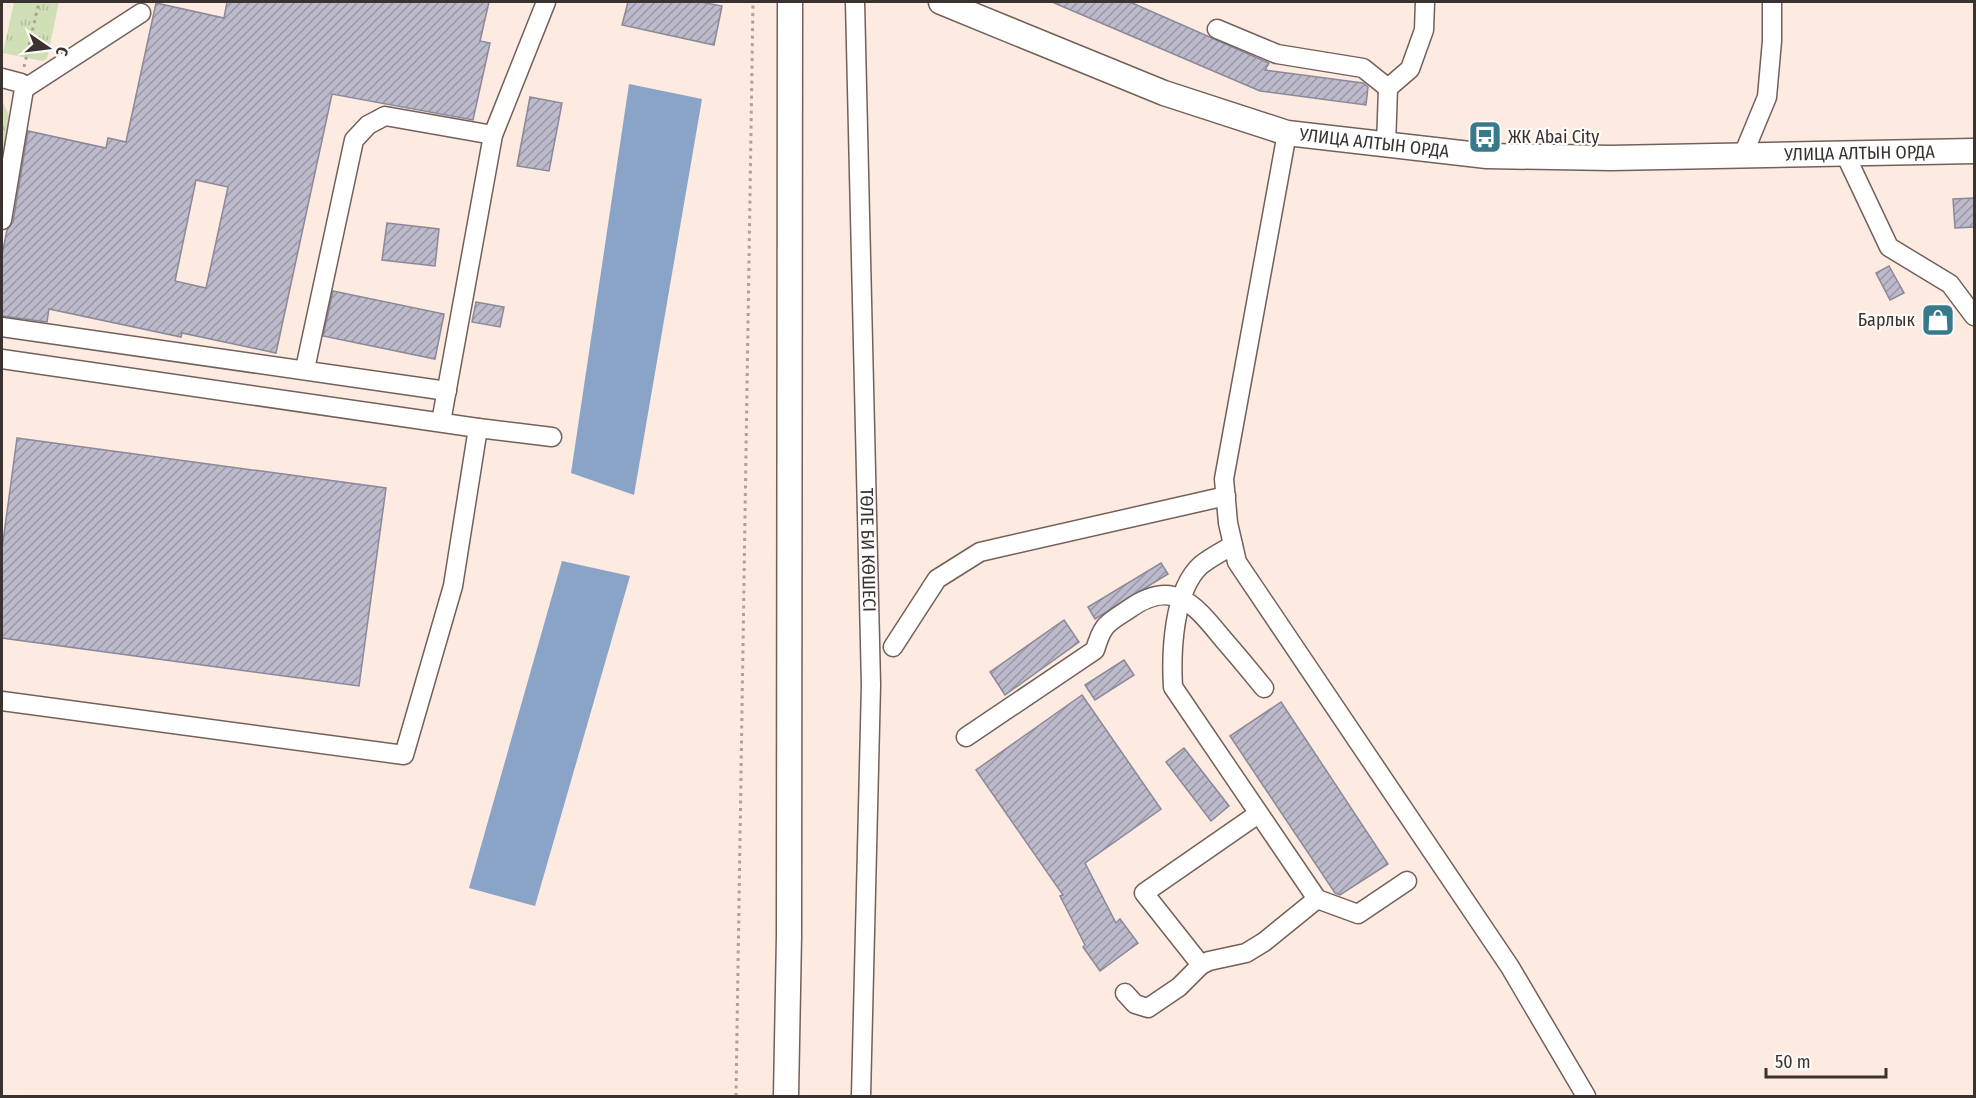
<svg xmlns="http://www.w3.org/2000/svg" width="1976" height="1098" font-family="'Fira Sans Condensed',sans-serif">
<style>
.grass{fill:url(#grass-tufts)}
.water{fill:#8aa4c8}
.building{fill:url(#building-hatch);stroke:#8b8999;stroke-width:1.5;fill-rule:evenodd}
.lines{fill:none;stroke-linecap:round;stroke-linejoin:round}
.minor-casing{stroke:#72615a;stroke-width:21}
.major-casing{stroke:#72615a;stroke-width:27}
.path{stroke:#afa19a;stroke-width:3;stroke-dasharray:3 4.5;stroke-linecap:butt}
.minor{stroke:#fff;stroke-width:18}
.major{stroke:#fff;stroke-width:24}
.labels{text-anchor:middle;stroke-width:4.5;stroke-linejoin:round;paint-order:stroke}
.poi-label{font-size:18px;fill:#39322e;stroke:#fffbf9;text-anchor:start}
.street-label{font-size:18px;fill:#39322e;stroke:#fffbf9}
</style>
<defs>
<pattern id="grass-tufts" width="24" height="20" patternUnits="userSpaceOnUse" patternTransform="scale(1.5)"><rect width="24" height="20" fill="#d0dfb5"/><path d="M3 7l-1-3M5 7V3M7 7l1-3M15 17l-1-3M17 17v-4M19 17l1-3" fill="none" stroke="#b3c09c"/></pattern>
<pattern id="building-hatch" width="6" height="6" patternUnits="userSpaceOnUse" patternTransform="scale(1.5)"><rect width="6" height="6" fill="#bcbacb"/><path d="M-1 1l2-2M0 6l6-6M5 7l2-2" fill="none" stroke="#9a98a5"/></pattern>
</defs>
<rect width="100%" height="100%" fill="#fdeae1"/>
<g class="grass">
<polygon points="14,2 59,2 47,59 42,61 3,53"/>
<polygon points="2,100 9,116 2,188"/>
</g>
<g class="water">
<polygon points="629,84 702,99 634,495 571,473"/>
<polygon points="562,561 630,576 535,906 469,888"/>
</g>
<g class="building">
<path d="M227,2H489L480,41L490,43L473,120L332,94L276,353L182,333L181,337L49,309L47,322L2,316V255L7,230L13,222L28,131L106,148L108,138L126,142L156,3L224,18ZM196,180L228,187L206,288L175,281Z"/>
<polygon points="628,2 701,2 722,6 714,45 622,25"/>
<polygon points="1052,2 1130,2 1269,63 1265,70 1363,83 1368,87 1366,105 1260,91"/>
<polygon points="530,97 562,103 549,171 517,166"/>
<polygon points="1974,198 1974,227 1955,228 1953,199"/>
<polygon points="387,223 439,229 435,266 382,260"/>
<polygon points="1889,266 1904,293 1890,300 1876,273"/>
<polygon points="333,291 444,314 435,359 323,336"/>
<polygon points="476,302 504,307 500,327 472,322"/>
<polygon points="17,438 386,488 359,686 2,638 2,549"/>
<polygon points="1161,563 1168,574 1095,619 1088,607"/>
<polygon points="1064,620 1079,642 1005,695 990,672"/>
<polygon points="1124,660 1134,675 1095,700 1085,685"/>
<polygon points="1082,695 1161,809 1085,863 1116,923 1120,919 1138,943 1100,971 1083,947 1085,945 1060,896 1063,895 976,770"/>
<polygon points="1281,702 1388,864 1340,895 1335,893 1230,736"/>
<polygon points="1184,748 1229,806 1211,821 1166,762"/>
</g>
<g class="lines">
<g class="minor-casing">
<g id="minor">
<path id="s1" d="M855,2L871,685L861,1096"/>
<polyline points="1217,29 1277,54 1363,68 1388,88"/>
<polyline points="2,78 21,83 24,89 2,220"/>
<polyline points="24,89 141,13"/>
<polyline points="1287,133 1224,479 1228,523 1237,562 1510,967 1586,1096"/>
<polyline points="1386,146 1388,88 1410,69 1424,30 1425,2"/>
<polyline points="1845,154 1889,247 1950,284 1974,316"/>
<polyline points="1743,155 1767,97 1772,41 1772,2"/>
<polyline points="2,327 447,391"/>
<polyline points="2,359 478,428"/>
<polyline points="305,369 354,140 368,125 385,116 493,135"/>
<polyline points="441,422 493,135 546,2"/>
<polyline points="893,647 937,579 980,552 1226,496"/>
<polyline points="2,701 404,755 453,586 478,428 552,437"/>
<path d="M966,737L1095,650C1103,623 1107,624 1129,609C1174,577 1195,605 1223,639C1237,655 1251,672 1264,688"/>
<polyline points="1317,899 1358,914 1407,881"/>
<polyline points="1201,965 1144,893 1258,814"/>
<path d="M1125,993L1135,1004L1148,1008L1179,987L1201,965L1209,961L1246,953L1264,942L1317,899L1173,687C1171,653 1173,590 1201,565C1211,557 1223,551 1233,545"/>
</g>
</g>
<g class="major-casing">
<g id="major">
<path id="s2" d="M941,2L1164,93L1287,133L1487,156L1611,158L1974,151"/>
<polyline points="786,1096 789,936 790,2"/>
</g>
</g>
<g class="path">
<polyline points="24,67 39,2"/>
<polyline points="736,1096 753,2"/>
</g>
<use href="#minor" class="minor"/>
<use href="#major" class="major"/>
</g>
<defs>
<g id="bus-square" transform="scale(1.725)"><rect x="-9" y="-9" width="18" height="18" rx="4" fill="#377a8b" stroke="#fffbf9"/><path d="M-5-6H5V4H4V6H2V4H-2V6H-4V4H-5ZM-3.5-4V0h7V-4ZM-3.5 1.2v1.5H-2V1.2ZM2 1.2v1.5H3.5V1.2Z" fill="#fff"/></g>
<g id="shop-square" transform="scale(1.725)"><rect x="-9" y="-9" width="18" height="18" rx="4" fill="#377a8b" stroke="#fffbf9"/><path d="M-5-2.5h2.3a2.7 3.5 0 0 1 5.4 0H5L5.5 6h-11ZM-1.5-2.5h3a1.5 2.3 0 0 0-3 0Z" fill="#fff"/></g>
</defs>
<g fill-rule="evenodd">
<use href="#bus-square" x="1485" y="137"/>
<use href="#shop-square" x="1938" y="320"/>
</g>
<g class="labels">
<g class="poi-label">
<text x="1508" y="143">ЖК Abai City</text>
<text x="1915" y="326" text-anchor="end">Барлык</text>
</g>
<g class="street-label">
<text dy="6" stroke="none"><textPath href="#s2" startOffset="458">УЛИЦА АЛТЫН ОРДА</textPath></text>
<text dy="6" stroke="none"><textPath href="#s2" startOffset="944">УЛИЦА АЛТЫН ОРДА</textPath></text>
<text dy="6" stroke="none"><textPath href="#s1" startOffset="548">ТӨЛЕ БИ КӨШЕСІ</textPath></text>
</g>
</g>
<rect width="1976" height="1098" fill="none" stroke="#39322e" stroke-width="6"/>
<g transform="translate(48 48) rotate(104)" stroke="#fffbf9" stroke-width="4.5" paint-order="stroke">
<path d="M0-4.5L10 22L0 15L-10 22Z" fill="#39322e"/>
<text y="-9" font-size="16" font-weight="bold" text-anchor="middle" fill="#39322e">С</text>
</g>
<path d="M1766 1068v9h120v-9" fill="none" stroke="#39322e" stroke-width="3"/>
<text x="1775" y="1068" font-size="18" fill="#39322e" stroke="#fffbf9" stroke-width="4.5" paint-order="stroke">50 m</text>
</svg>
